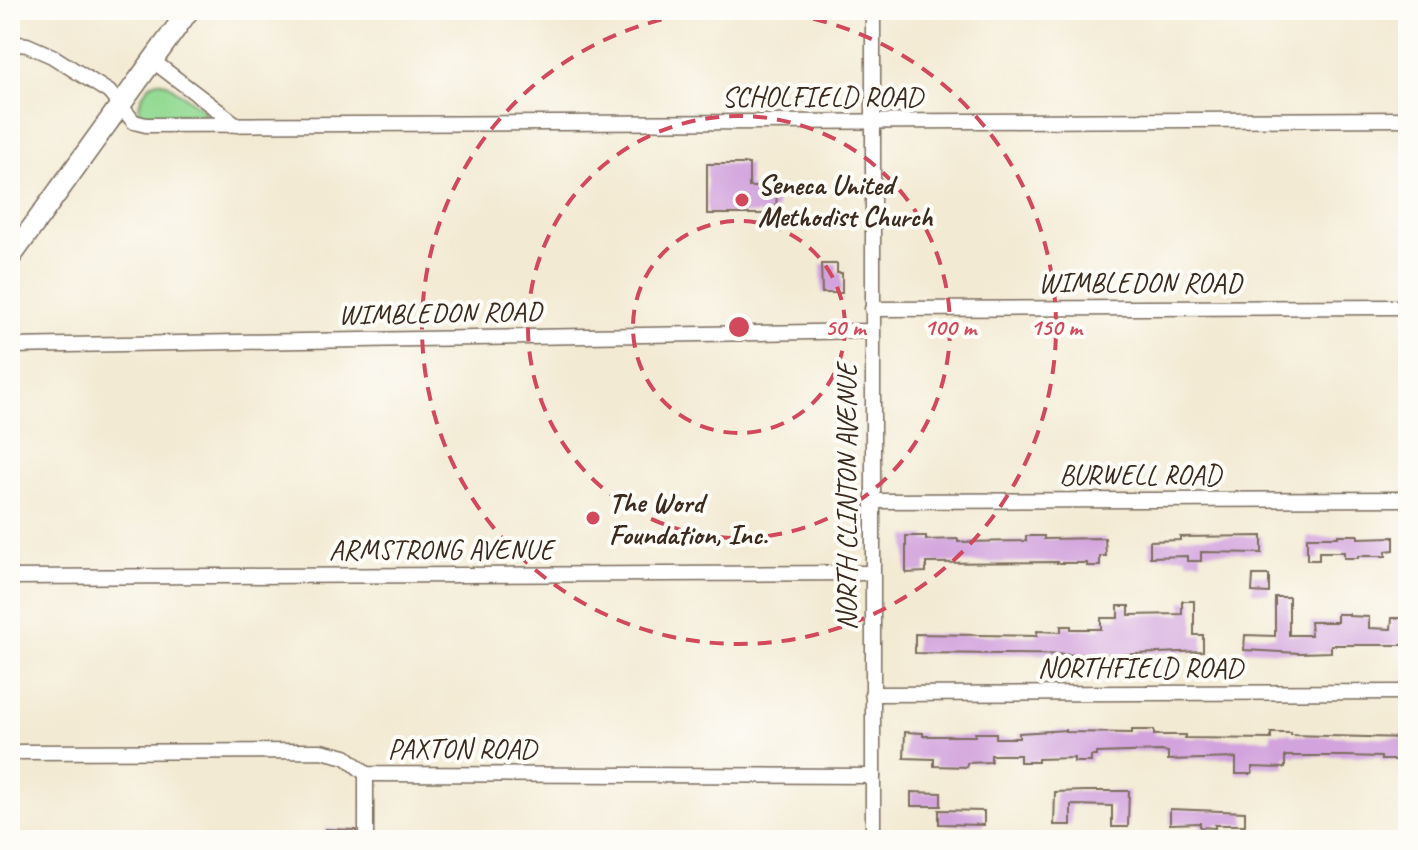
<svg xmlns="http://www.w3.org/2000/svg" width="1418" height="850" font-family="Caveat,sans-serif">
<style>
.grass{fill:#94da94;stroke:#688259;stroke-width:2}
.building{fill:#d2a3dd}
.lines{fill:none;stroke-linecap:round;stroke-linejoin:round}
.street-casing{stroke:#7b6d5d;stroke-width:17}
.secondary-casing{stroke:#7b6d5d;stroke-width:23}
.street{stroke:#fff;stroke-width:14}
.secondary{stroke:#fff;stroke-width:20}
.ring{fill:none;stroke:#d1495b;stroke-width:4;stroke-dasharray:14 10}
.poi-dot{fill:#d1495b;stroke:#fdfcf7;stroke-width:3}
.labels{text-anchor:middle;stroke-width:8;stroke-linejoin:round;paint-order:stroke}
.street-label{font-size:28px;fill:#3b2a1e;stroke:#fdfcf7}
.poi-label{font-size:28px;font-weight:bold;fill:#3b2a1e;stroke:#fdfcf7;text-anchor:start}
.centre{fill:#d1495b;stroke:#fdfcf7;stroke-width:4}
.ring-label{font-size:24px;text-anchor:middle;font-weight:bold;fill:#d1495b;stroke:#fdfcf7;stroke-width:8;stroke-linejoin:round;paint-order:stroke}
</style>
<rect width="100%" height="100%" fill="#fdfcf7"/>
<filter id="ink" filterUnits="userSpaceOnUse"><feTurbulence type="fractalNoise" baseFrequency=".0125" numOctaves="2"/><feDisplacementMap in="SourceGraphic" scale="16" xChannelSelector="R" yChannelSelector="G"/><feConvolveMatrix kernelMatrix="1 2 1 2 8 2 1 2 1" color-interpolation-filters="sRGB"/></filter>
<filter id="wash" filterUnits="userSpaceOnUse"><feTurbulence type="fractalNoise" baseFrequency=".006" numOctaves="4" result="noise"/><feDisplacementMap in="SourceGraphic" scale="32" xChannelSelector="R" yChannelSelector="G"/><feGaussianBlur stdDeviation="1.8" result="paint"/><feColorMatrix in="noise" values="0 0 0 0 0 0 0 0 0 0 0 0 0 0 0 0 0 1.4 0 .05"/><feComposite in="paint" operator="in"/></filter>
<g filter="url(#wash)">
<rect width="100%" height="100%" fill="#f3ead3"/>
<path class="grass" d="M158,81L166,83L204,110L205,115H144L139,112C138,100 146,85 158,81Z"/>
<g id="blocks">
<g class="building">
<polygon points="707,164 749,164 749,187 777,187 776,214 707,214"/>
<polygon points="821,264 837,264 837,273 842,273 842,293 822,293"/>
<polygon points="1338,535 1358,535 1358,538 1394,537 1394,550 1386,551 1386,556 1358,556 1358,558 1344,558 1344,552 1319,552 1319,560 1307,560 1307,537 1338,537"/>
<polygon points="906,536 926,536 926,540 958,539 958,542 1026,541 1026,536 1044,536 1044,539 1105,538 1106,556 1100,556 1100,566 1087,566 1087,563 1057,563 1057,562 926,563 926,572 906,573"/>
<polygon points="1262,536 1262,553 1201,552 1201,561 1187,561 1187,556 1150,557 1150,541 1180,540 1180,537"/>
<polygon points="1253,575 1269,575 1269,593 1252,592"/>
<polygon points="1275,597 1289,597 1289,635 1311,635 1310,622 1337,622 1337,614 1349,614 1349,616 1369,617 1369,628 1391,629 1392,618 1408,618 1408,645 1331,645 1331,652 1300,653 1244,650 1245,635 1275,636"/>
<polygon points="1182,601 1194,601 1194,635 1203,635 1203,651 1112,655 915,653 915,634 1037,636 1037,631 1061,632 1061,626 1071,626 1071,629 1101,629 1101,618 1118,618 1118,606 1129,606 1129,615 1182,614"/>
<polygon points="1066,730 1066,732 1132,733 1132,730 1154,730 1154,735 1185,735 1185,738 1271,739 1271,733 1291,733 1291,735 1405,738 1405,760 1381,760 1381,757 1345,756 1285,756 1285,768 1252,767 1252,774 1236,774 1236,758 1168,760 1168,752 1161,751 1096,753 1096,756 1091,756 1091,762 1074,762 1074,758 1038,759 1038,762 1020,762 1020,755 991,755 991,762 967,763 967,767 934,766 934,759 904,758 905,732 923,733 923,736 975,736 975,733 996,733 996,738 1019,738 1019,733"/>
<polygon points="1084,791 1129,791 1128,827 1112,827 1112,806 1071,805 1071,825 1054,825 1055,792"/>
<polygon points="911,792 941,793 941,806 911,806"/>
<polygon points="1170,809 1245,812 1245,825 1215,825 1215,828 1200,827 1200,823 1170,824"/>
<polygon points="939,810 984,811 984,825 939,824"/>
<polygon points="325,829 356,830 356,840 325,840"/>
</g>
</g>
</g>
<g filter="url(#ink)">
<use href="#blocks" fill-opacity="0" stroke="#7b6d5d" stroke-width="2"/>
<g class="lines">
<g class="street-casing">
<g id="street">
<polyline points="10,43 27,45 52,56 109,92 134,122 146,125 1408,119"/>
<polyline points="153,61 237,125"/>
<polyline points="872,309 1408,307"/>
<polyline points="10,346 872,331"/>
<polyline points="872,501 1408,499"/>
<polyline points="10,577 872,573"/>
<polyline points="872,694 1408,692"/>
<polyline points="10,752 321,751 346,757 366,774 873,776"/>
<polyline points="366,774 366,840"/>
<polyline points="873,840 873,10"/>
</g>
</g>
<g class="secondary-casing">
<polyline id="secondary" points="10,258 189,10"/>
</g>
<use href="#street" class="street"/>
<use href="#secondary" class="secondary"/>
</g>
</g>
<g class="ring">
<circle cx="739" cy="327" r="106"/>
<circle cx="739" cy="327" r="211"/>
<path d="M742 10A317 317 0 1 1 736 10"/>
</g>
<g class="poi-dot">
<circle cx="742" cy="200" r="8"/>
<circle cx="593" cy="518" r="8"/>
</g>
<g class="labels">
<g class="street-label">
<text x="822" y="106">SCHOLFIELD ROAD</text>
<text x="1140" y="292">WIMBLEDON ROAD</text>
<text transform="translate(440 312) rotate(-1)" y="10">WIMBLEDON ROAD</text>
<text x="1140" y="484">BURWELL ROAD</text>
<text transform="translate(846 497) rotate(-90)" y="10">NORTH CLINTON AVENUE</text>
<text x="441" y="559">ARMSTRONG AVENUE</text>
<text x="1140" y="677">NORTHFIELD ROAD</text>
<text x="462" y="758">PAXTON ROAD</text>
</g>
<g class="poi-label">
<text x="758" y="194">Seneca United<tspan x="758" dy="32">Methodist Church</tspan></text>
<text x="609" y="512">The Word<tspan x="609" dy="32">Foundation, Inc.</tspan></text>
</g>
</g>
<circle cx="739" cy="327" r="12" class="centre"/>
<g class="ring-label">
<text x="845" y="335">50 m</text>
<text x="950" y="335">100 m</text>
<text x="1056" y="335">150 m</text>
</g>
<rect width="1418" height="850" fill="none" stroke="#fdfcf7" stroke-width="40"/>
</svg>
